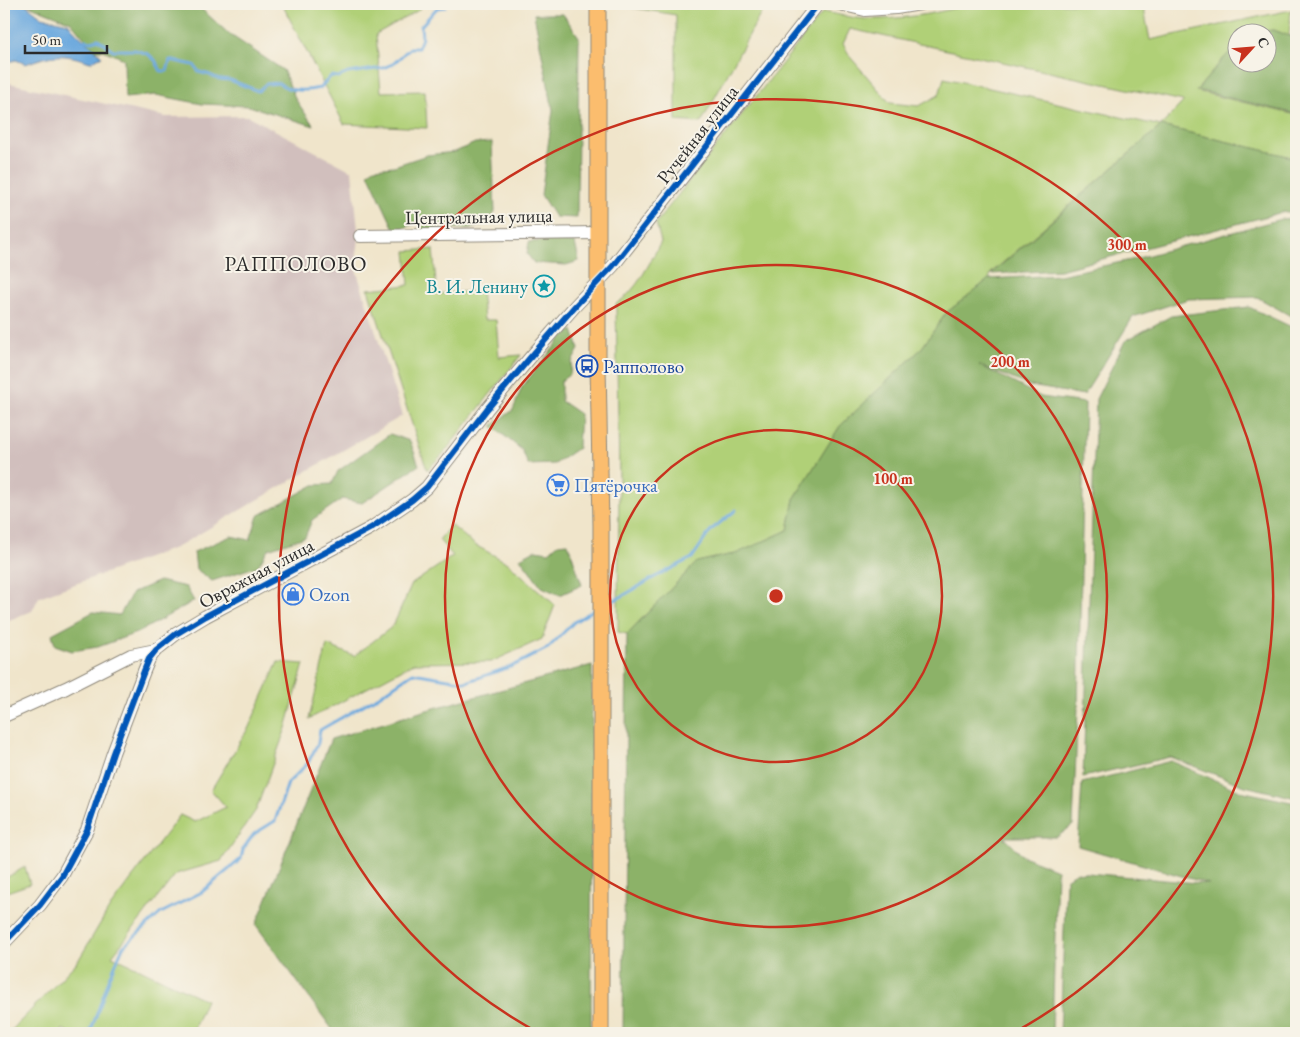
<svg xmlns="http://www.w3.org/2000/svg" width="1300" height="1037" font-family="'EB Garamond',serif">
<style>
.industrial{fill:#d1bfbd}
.green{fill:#b0d077;stroke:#6e7e51;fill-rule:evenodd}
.forest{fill:#8cb268;stroke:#5c6e4a}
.water{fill:#6ca9de;stroke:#4c6a84}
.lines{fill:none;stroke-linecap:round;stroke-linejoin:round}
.stream{stroke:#6ca9de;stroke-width:3}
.minor-casing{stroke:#8e887b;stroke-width:14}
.major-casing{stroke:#8e887b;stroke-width:17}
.minor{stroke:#fff;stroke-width:12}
.major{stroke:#fbbd6e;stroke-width:15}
.cycleway-casing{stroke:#f7f3e8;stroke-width:9}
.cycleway{stroke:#0057b8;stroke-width:6}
.ring{fill:none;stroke:#c8321e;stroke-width:2.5}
.labels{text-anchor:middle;stroke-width:4;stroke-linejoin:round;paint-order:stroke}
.street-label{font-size:19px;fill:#2b2b2b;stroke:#f7f3e8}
.culture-label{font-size:19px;fill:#0d838f;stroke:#f7f3e8;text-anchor:end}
.transit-label{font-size:19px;fill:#164399;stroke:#f7f3e8;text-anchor:start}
.shop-label{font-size:19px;fill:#366cbe;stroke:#f7f3e8;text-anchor:start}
.quarter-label{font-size:21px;letter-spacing:1px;fill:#2b2b2b;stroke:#f7f3e8}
.centre{fill:#c8321e;stroke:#f7f3e8;stroke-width:2.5}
.ring-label{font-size:15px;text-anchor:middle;font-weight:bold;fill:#c8321e;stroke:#f7f3e8;stroke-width:4;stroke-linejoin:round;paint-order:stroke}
</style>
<rect width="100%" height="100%" fill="#f7f3e8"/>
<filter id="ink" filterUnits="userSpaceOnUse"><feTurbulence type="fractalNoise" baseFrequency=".02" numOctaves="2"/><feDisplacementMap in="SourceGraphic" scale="10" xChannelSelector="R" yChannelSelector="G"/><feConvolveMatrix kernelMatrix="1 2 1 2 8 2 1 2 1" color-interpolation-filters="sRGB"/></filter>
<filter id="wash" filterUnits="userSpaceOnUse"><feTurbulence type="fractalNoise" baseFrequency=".0096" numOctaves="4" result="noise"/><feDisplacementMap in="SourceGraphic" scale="20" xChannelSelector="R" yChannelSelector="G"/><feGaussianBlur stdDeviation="1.12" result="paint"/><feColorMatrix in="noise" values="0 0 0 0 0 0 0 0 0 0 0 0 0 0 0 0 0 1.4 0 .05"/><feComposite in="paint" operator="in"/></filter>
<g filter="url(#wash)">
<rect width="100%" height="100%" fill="#f0e5cb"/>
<polygon class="industrial" points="4,82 166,117 248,116 352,171 359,239 355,266 402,416 175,548 39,597 32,611 4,622"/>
<g class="green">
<polygon points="282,4 424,4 417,11 376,34 381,92 425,91 427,128 344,124"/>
<polygon points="628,4 766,4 701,123 676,121 676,15 628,7"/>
<path d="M969,4H1143L1150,40L1291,10L1289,36L1274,30L1254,32H1238L1237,45L1224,58L1196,91L1296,115V158L1161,126L991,273L989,279L946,313L921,349L840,426L794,499L788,530L738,553L697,562L627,634L618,632L619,478L616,304C637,291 649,264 661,242L656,223L823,12C837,14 851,18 865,19C898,20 938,14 969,4ZM850,29L1183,101V102L1161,126L944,78L939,95L919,106L890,103L851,58L843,44Z"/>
<polygon points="433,249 437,294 481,290 484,320 496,320 499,357 521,355 443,454 427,470 368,289 409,285 406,251"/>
<polygon points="451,525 475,545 508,563 555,605 542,639 491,662 414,663 309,719 327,645 354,656 393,626 412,584 453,556 439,540"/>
<polygon points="278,662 304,664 286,728 256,810 221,861 176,874 112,956 206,1000 192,1033 70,1033 63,1029 61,1033 9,1033 78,961 110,907 180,815 195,822 226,807 211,790 249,727"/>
<polygon points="25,867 30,884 4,893 4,879"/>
</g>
<g class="forest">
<polygon points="26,4 196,4 229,34 283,70 296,100 314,126 249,106 202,104 156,95 125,98 124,59 103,50 94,50 71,22"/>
<polygon points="534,14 563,14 579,37 577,218 555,217 541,195 553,110"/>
<polygon points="1274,30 1289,36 1296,36 1296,114 1197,90 1224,58 1237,45 1238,62 1268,62 1268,32 1254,32"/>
<polygon points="1161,126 1296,158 1296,212 1283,212 1060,270 991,274"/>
<path d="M492,142L495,212C483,235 459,227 436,228L432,231H421V224C411,223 405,229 395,231L368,173L374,168L394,166L427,155L455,152L475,143Z"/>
<polygon points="1296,218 1296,319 1257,297 1188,299 1133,317 1084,395 1030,386 979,365 1041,397 1085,403 1078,707 1073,825 1057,837 1004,837 1023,856 1057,870 1052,1033 623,1033 627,634 697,562 738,553 788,530 794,499 840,426 921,349 946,313 989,279 1060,275 1131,260 1281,219"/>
<polygon points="554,240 575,243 579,261 566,265 534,263 527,254 529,242"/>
<polygon points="1249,307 1296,329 1296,798 1245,786 1170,757 1083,777 1096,399 1125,341 1171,316"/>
<polygon points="573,330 579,349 572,362 570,374 561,381 561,401 580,414 578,448 555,464 528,465 522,450 492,426 513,410 522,387 563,336"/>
<polygon points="390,434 410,441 419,465 362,503 342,499 312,520 305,537 268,549 258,566 212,581 196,569 194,552 231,536 250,540 258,516 314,485 332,484 338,471"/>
<polygon points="568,543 582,585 560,595 542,587 520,558 535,550 549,552 558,544"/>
<polygon points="159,581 186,587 194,601 139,632 98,647 72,651 55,645 52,634 93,612 120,615 132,593"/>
<polygon points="592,665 591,1033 335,1033 256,925 331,739 427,710"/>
<polygon points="1171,761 1240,791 1296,803 1296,1033 1060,1033 1066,879 1076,872 1209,884 1078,846 1082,783"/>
</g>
<path class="water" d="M4,4H25L42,17L68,23C77,36 91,45 102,56L90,62C65,53 51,54 26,64L16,60L4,63Z"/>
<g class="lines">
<g class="stream">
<path d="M85,40L92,41L98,39L113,50H135L148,54L155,60L161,71H167L170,60L194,65L199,72L210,75L219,79L230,80L258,91L266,84L279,83C290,93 307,91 320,88L331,76L339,77L348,73L383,68L393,64L410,48H418L422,38L421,26L437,8L445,7V4"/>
<polyline points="605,604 619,598 655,577 692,558 711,530 736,510"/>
<polyline points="90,1033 110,977 123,947 161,913 202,892 241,859 243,849 254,834 275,821 288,783 308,763 318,743 320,730 379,696 413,673 466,682 513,666 548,648 574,622 597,608"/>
</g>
</g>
</g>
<g filter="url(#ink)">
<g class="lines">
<g class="minor-casing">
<g id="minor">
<polyline points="840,4 865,10 896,8 920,4"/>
<polyline points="360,236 598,233"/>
<polyline points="4,716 66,688 131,655 156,650"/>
<polyline points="4,943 40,905 62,876 87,830 113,753 144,671 149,659 156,650 176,634 206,616 371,528 412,500 427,487 487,409 529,359 575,306 613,266 818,4"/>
</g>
</g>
<g class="major-casing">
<polyline id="major" points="598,4 598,365 601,525 601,1033"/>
</g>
<use href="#minor" class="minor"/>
<use href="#major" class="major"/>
<g class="cycleway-casing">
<polyline id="cycleway" points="4,943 40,905 62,876 87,830 113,753 144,671 149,659 156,650 176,634 206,616 371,528 412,500 427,487 487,409 529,359 575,306 613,266 818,4"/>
</g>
<use href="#cycleway" class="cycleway"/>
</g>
</g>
<g class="ring">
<circle cx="776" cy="596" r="166"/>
<circle cx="776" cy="596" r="331"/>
<path d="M539 1033A497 497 0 1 1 1013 1033"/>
</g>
<defs>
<g id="sight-ring" transform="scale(1.125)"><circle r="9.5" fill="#f7f3e8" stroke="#0f9aa8" stroke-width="1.5"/><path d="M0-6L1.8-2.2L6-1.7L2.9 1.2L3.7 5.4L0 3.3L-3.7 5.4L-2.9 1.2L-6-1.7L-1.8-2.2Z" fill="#0f9aa8"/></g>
<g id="bus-ring" transform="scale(1.125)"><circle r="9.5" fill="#f7f3e8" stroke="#1a4fb4" stroke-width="1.5"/><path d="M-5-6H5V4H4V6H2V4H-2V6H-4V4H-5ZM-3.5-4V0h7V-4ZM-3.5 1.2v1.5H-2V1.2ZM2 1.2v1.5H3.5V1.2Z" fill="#1a4fb4"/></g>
<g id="supermarket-ring" transform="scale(1.125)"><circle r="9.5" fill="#f7f3e8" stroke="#3f7fe0" stroke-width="1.5"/><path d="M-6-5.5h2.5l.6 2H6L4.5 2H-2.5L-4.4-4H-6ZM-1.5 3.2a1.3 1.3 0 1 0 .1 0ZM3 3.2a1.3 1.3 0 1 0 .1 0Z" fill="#3f7fe0"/></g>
<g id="shop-ring" transform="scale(1.125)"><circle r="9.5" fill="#f7f3e8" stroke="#3f7fe0" stroke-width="1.5"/><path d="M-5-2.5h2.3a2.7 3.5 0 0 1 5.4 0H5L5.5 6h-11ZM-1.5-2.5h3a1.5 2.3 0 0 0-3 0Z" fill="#3f7fe0"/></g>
</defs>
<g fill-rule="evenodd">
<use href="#sight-ring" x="544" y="286"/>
<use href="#bus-ring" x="587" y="366"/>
<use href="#supermarket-ring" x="558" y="485"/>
<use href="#shop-ring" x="293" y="594"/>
</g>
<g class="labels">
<g class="street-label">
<text transform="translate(697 134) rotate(-52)" y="7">Ручейная улица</text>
<text transform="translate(479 216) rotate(-1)" y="7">Центральная улица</text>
<text transform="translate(256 573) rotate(-28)" y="7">Овражная улица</text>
</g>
<g class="culture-label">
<text x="528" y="293">В. И. Ленину</text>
</g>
<g class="transit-label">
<text x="603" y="373">Рапполово</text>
</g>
<g class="shop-label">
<text x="574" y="492">Пятёрочка</text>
<text x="309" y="601">Ozon</text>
</g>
<g class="quarter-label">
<text x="296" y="271">РАППОЛОВО</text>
</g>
</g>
<circle cx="776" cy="596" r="8" class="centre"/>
<g class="ring-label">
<text x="1127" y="250">300 m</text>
<text x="1010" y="367">200 m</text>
<text x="893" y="484">100 m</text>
</g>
<rect width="1300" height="1037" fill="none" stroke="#f7f3e8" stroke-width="20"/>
<g transform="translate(1252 48) rotate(64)"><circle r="24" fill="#f7f3e8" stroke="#a5a39c"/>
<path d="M0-4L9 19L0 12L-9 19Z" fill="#c8321e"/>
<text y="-8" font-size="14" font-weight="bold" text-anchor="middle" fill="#2b2b2b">С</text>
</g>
<path d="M25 45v8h82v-8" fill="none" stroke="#2b2b2b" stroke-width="2.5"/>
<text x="32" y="45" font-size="15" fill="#2b2b2b" stroke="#f7f3e8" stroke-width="4" paint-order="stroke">50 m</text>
</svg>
